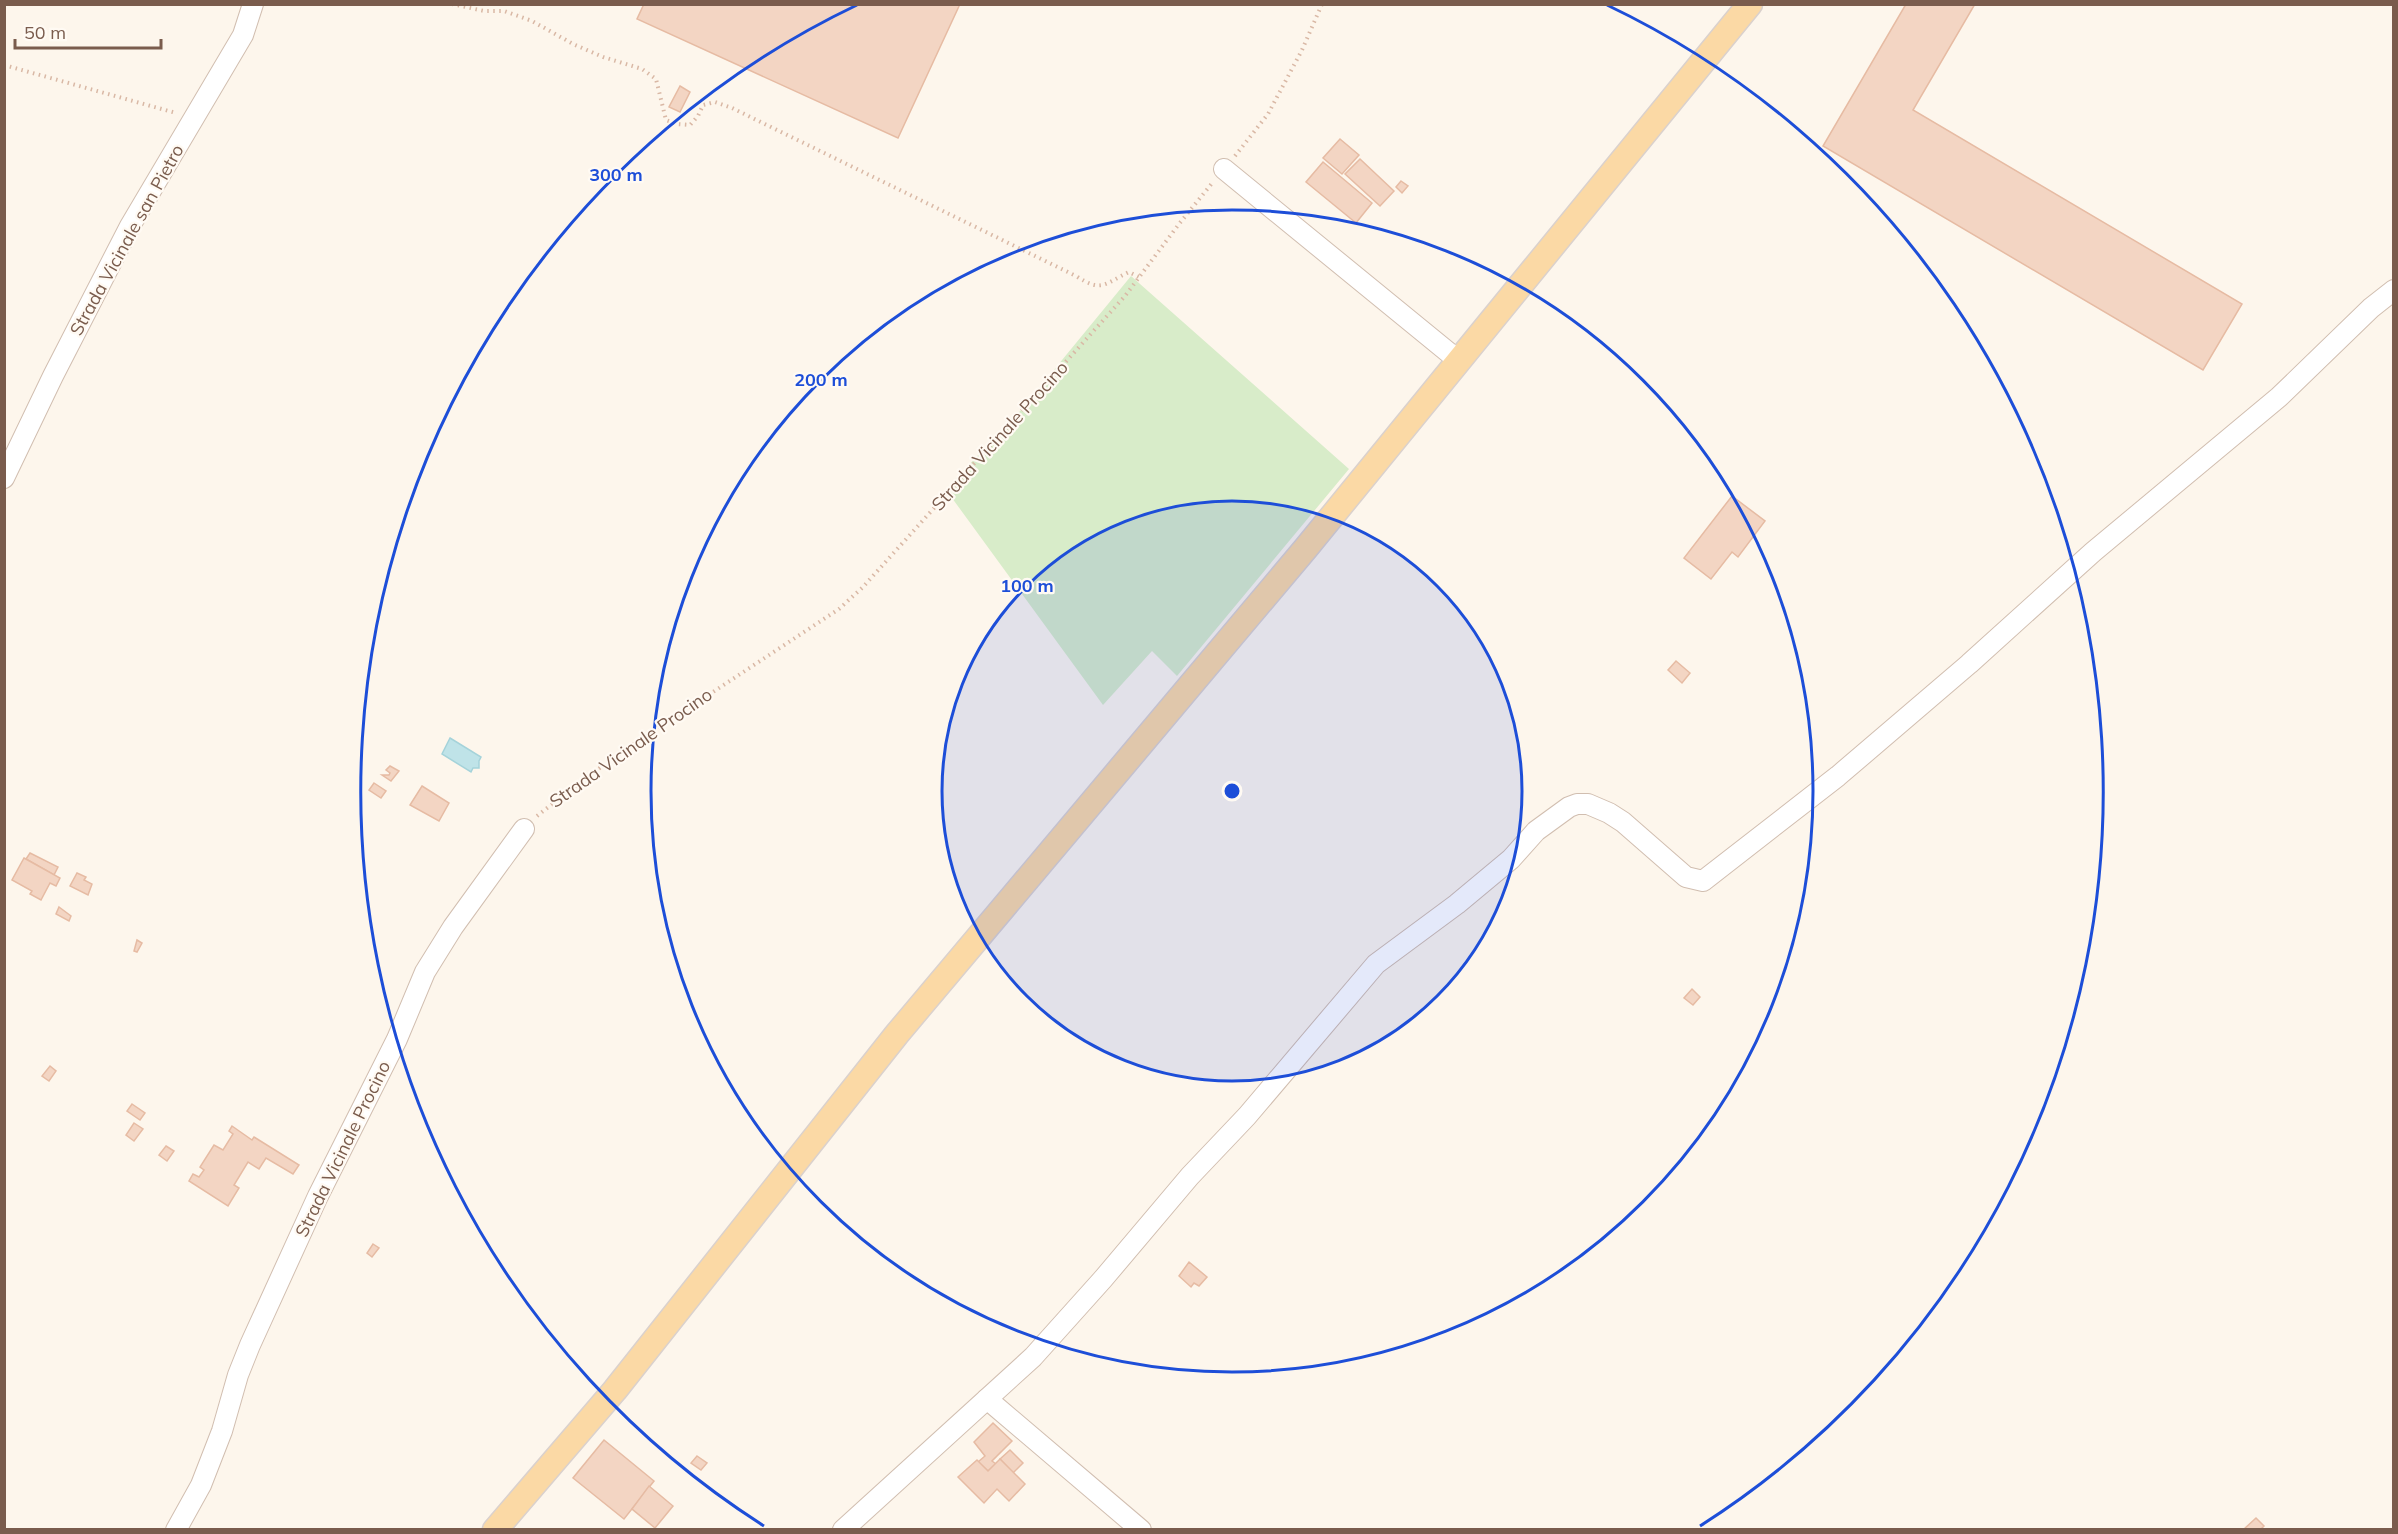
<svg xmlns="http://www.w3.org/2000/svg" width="2398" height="1534" font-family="Mulish,sans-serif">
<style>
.green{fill:#d8ecc9}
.water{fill:#bfe3e8;stroke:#a5d3da;stroke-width:1.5}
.building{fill:#f3d5c3;stroke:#e6bba3;stroke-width:1.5}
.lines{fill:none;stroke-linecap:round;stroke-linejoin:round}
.minor-casing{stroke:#d1beb0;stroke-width:22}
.major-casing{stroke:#dad1cd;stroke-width:27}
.path{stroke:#d9b8a5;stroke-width:4;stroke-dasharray:1.5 4.5;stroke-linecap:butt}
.minor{stroke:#fff;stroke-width:20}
.major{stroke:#fbd9a5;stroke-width:24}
.ring{fill:none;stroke:#1d4ed8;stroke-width:3}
.labels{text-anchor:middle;stroke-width:4.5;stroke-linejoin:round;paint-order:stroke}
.street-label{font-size:18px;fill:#7a5c4d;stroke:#fffaf3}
.centre{fill:#1d4ed8;stroke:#fffaf3;stroke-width:3}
.ring-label{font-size:18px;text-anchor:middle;font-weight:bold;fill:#1d4ed8;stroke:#fffaf3;stroke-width:4.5;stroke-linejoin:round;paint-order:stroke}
</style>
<rect width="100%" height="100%" fill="#fdf6ec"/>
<polygon class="green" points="1131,276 1349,469 1177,676 1152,651 1103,705 952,498 944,491 1021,410"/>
<polygon class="water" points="450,738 481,757 479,761 479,768 473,768 471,772 442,754"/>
<g class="building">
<polygon points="644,4 960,4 898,138 637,19"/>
<polygon points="1906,4 1975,4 1913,110 2242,304 2203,370 1823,146"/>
<polygon points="680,86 690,92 680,112 669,107"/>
<polygon points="1340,139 1359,155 1342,174 1323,158"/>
<polygon points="1360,159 1394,191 1380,206 1345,174"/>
<polygon points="1323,162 1372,203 1356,223 1306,182"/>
<polygon points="1401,181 1408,186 1402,193 1396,187"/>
<polygon points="1732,496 1765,521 1738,557 1732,552 1711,579 1684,558"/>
<polygon points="1676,661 1690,673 1682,683 1668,670"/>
<polygon points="390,766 399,771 391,781 382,775 389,775 390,773 386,770"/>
<polygon points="374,783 386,791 381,798 369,790"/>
<polygon points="422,786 449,803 439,821 410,805"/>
<polygon points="30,853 58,867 54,875 26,859"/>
<polygon points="24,858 60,878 56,886 50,883 41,900 30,894 32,891 12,880"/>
<polygon points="77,873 86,877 84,880 92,884 88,895 70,886"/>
<polygon points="59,907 71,916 69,921 56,914"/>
<polygon points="137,940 142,943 137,952 134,951"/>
<polygon points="1692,989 1700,997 1693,1005 1684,998"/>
<polygon points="50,1066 56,1071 49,1081 42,1076"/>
<polygon points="132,1104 145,1113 140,1120 127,1111"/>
<polygon points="134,1123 143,1129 134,1141 126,1135"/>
<polygon points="232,1126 252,1140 254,1137 299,1165 293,1174 266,1158 259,1169 248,1162 234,1185 239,1188 228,1206 189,1181 193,1174 199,1177 204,1170 200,1167 214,1145 223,1150 233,1134 229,1131"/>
<polygon points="166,1146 174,1151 167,1161 159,1155"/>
<polygon points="373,1244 379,1248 372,1257 367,1253"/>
<polygon points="1189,1262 1207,1277 1199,1286 1194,1283 1191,1287 1179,1276"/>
<polygon points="993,1423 1012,1441 992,1461 996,1464 988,1471 978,1462 985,1456 974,1442"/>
<polygon points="604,1440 654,1481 624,1519 573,1478"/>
<polygon points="1010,1450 1023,1463 1013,1473 1000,1459"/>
<polygon points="697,1456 707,1463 701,1470 691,1463"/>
<polygon points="1000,1459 1025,1484 1009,1501 997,1489 984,1503 958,1477 977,1460 988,1471"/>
<polygon points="649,1486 673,1506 655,1528 632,1509"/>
<polygon points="2256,1518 2264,1526 2260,1530 2243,1530"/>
</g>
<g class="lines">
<g class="minor-casing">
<g id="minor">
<polyline points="1224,169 1459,361"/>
<polyline points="4,478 53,376 130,226 243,35 253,4"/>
<polyline points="987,1399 1141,1530"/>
<polyline points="176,1530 201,1485 222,1431 238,1375 250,1345 318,1196 397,1039 425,972 453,927 524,829"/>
<polyline points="843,1530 1033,1357 1103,1279 1190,1176 1247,1116 1376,964 1457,904 1511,859 1536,831 1569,807 1577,804 1588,804 1609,813 1623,822 1686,877 1703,881 1838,776 1969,664 2093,552 2279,397 2371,308 2394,290"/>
</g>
</g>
<g class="major-casing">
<polyline id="major" points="495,1530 615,1390 897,1034 1306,548 1750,4"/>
</g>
<g class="path">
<path d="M452,4L484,11H504L532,21L573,44L603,57L642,69L656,79L666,120L677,124L690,125L698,116L703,105L715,102L732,108L1076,276C1102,293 1104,284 1129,272L1139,277"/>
<polyline points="4,65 176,113"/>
<polyline points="1235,156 1268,114 1302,50 1322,4"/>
<polyline points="537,816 584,779 631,746 839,609 863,587 1125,296 1179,224 1213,182"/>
</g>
<use href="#minor" class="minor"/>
<use href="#major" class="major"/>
</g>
<circle cx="1232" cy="791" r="290" fill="#1d4ed8" fill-opacity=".12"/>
<g class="ring">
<circle cx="1232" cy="791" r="290"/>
<circle cx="1232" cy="791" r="581"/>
<path d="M764 1526A871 871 0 0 1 857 5M1607 5A871 871 0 0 1 1700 1526"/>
</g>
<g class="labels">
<g class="street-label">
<text transform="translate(127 240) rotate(-61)" y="6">Strada Vicinale san Pietro</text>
<text transform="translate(1000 436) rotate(-48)" y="6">Strada Vicinale Procino</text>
<text transform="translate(631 748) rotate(-35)" y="6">Strada Vicinale Procino</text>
<text transform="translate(343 1149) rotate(-64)" y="6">Strada Vicinale Procino</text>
</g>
</g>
<circle cx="1232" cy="791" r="9" class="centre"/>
<g class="ring-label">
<text x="616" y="181">300 m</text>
<text x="821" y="386">200 m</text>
<text x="1027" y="592">100 m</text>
</g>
<rect width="2398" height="1534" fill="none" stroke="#7a5c4d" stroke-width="12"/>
<path d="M15 39v9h146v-9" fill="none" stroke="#7a5c4d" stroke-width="3"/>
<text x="24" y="39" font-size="18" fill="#7a5c4d" stroke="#fffaf3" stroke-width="4.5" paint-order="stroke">50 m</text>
</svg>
